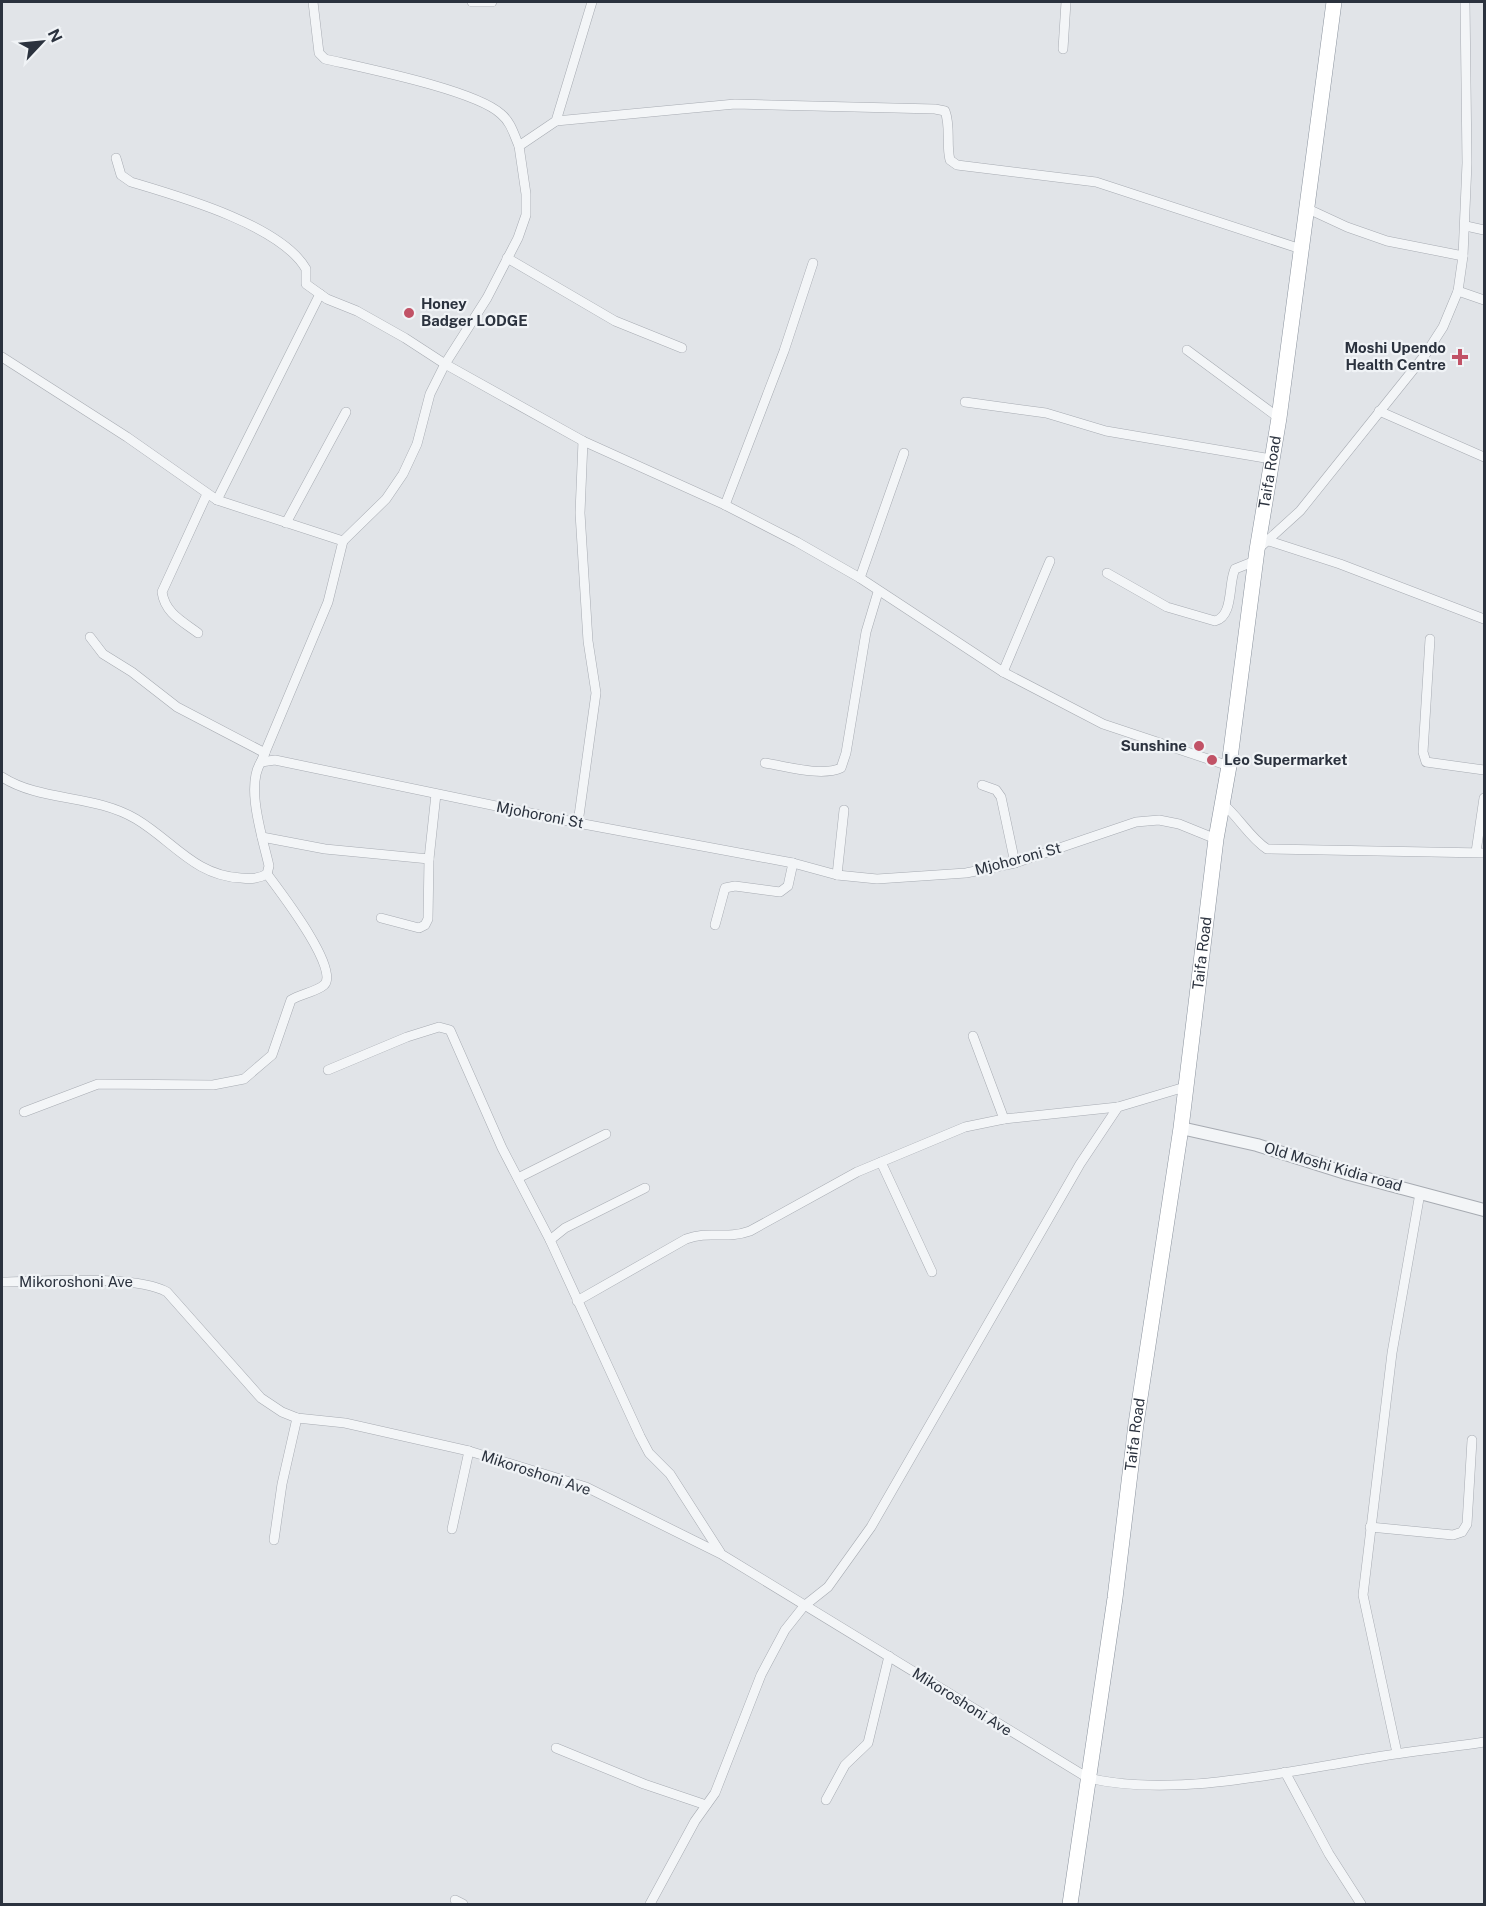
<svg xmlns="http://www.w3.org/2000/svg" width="1486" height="1906" font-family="'Public Sans',sans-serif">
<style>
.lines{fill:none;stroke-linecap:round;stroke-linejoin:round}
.minor-casing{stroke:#a7abb2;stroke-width:10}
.tertiary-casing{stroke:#a7abb2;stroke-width:14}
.trunk-casing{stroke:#8a929d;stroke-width:16}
.minor{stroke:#f3f5f7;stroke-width:9}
.tertiary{stroke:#f3f5f7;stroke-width:12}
.trunk{stroke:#fff;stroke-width:15}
.poi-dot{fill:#c15266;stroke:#f0f3f6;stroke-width:2}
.labels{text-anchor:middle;stroke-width:4.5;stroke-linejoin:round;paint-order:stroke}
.poi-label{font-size:15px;font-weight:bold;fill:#2b323e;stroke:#f0f3f6;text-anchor:start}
.street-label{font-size:15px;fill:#2b323e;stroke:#f0f3f6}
</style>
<rect width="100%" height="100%" fill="#e1e4e8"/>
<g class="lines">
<g class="minor-casing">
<g id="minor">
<path d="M313,2L319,53L325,59C364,68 475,90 501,114C511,122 514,135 519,146"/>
<polyline points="472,2 492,2"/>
<polyline points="1063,49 1066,2"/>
<path d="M556,121L735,104L935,109L945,111C951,127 946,144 950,160L957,165L1096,182L1301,249"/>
<path d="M116,158L121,175L131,182C178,196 281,225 306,269V284L327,299L357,311L405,338L445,364L583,441L725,505L797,542L860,578L1003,672L1103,724L1229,766"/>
<polyline points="1306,208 1347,227 1387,241 1463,256"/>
<polyline points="1466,226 1484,230"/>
<polyline points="507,258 615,321 682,348"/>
<polyline points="1458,291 1484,300"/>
<polyline points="1187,350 1279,418"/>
<polyline points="2,357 127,437 217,500 343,541"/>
<polyline points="965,402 1046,413 1106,431 1271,459"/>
<polyline points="1379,411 1484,457"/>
<polyline points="217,500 320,294"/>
<polyline points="725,505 784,351 813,263"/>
<polyline points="286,523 346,412"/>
<polyline points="1269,541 1340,564 1484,619"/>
<polyline points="1257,550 1300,511 1425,355 1443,327 1458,291 1463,256 1467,163 1465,2"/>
<path d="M1107,573L1167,607L1215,621C1234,616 1228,583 1235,569L1255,561"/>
<polyline points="860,578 904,453"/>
<path d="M198,633C182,621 165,613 162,592L207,494"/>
<polyline points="90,637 103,654 132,672 177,707 265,753"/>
<polyline points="1430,639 1423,752 1426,762 1484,770"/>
<polyline points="1003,672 1050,561"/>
<polyline points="261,762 328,602 343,541 386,499 403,474 417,444 430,394 445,364 487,298 518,238 526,215 526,194 519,146 556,121 592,2"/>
<path d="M765,763C786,766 821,777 841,768L846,753L866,632L878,592"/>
<path d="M2,777C41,802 94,794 136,819C173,841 195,876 241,878C251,879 258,879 267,874L269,866C263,839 245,786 261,762L275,760L578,823L793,863L837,875L877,879L966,873L1015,863L1136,822L1159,820L1179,824L1216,839"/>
<polyline points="982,785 996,790 1001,797 1015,863"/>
<path d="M1222,803C1239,817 1249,837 1267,849L1484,853"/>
<polyline points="578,823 596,693 588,641 580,513 583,441"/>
<polyline points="262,837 325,849 429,859"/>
<polyline points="1476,852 1484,798"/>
<polyline points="837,875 844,810"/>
<polyline points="381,918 419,928 425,925 428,919 429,859 436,794"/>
<polyline points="715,925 725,888 735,886 780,892 788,886 793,863"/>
<polyline points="973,1036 1004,1119"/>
<polyline points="328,1070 407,1037 439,1027 450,1030 502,1148 550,1240 640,1436 649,1453 670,1474 720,1552"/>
<path d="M24,1112L98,1084L213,1085L244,1079L272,1055L291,1000C300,994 316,992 324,985C341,970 278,889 267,874"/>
<polyline points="881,1162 932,1272"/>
<polyline points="518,1178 606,1134"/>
<polyline points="550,1240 565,1228 645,1188"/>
<path d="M2,1282C41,1282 136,1274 167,1292L261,1398L282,1412L297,1418L345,1423L469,1451L586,1487L721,1554L1088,1778C1174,1798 1284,1772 1371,1758C1408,1751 1447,1748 1484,1742"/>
<path d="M577,1301L686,1239C710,1230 725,1240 750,1231L857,1172L965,1127L1004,1119L1118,1107L1185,1087"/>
<polyline points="1370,1527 1453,1535 1462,1532 1467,1524 1472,1440"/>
<polyline points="452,1529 469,1451"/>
<polyline points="274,1540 282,1484 297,1418"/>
<polyline points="556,1748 644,1784 706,1805"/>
<polyline points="1397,1753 1363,1595 1392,1353 1420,1193"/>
<polyline points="1285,1772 1329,1854 1361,1904"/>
<polyline points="826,1800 845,1765 868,1743 889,1656"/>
<polyline points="455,1900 463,1904"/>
<polyline points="650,1904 695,1821 715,1793 761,1675 785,1630 804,1606 828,1587 871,1527 1080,1164 1118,1107"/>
</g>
</g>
<g class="tertiary-casing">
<polyline id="tertiary" points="1181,1128 1257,1145 1349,1174 1484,1210"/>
</g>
<g class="trunk-casing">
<g id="trunk">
<path id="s1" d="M1070,1904L1115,1598L1136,1424L1181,1128L1216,839L1229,766L1257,550L1279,418L1334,2"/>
</g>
</g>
<use href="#minor" class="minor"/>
<use href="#tertiary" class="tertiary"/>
<use href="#trunk" class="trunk"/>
</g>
<g class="poi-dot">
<circle cx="409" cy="313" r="6"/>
<path d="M1457 348h6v6h6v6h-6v6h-6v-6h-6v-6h6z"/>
<circle cx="1199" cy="746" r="6"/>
<circle cx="1212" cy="760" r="6"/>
</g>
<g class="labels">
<g class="poi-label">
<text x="421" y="309">Honey<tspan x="421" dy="17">Badger LODGE</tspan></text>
<text x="1446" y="353" text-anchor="end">Moshi Upendo<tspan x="1446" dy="17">Health Centre</tspan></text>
<text x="1187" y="751" text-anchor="end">Sunshine</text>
<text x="1224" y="765">Leo Supermarket</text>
</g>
<g class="street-label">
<text dy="5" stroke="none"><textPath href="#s1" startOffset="1446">Taifa Road</textPath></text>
<text transform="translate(540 815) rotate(11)" y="5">Mjohoroni St</text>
<text transform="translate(1018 859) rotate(-15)" y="5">Mjohoroni St</text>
<text dy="5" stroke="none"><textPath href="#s1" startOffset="960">Taifa Road</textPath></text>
<text transform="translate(1333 1167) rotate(16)" y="5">Old Moshi Kidia road</text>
<text x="76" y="1287">Mikoroshoni Ave</text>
<text dy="5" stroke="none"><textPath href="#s1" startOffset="474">Taifa Road</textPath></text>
<text transform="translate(536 1473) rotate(18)" y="5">Mikoroshoni Ave</text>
<text transform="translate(962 1702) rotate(32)" y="5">Mikoroshoni Ave</text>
</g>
</g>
<rect width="1486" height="1906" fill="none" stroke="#2b323e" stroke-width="6"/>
<g transform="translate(42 42) rotate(64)" stroke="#f0f3f6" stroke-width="4.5" paint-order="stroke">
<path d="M0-4.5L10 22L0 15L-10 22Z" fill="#2b323e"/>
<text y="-9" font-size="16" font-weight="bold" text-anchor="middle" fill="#2b323e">N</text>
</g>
</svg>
